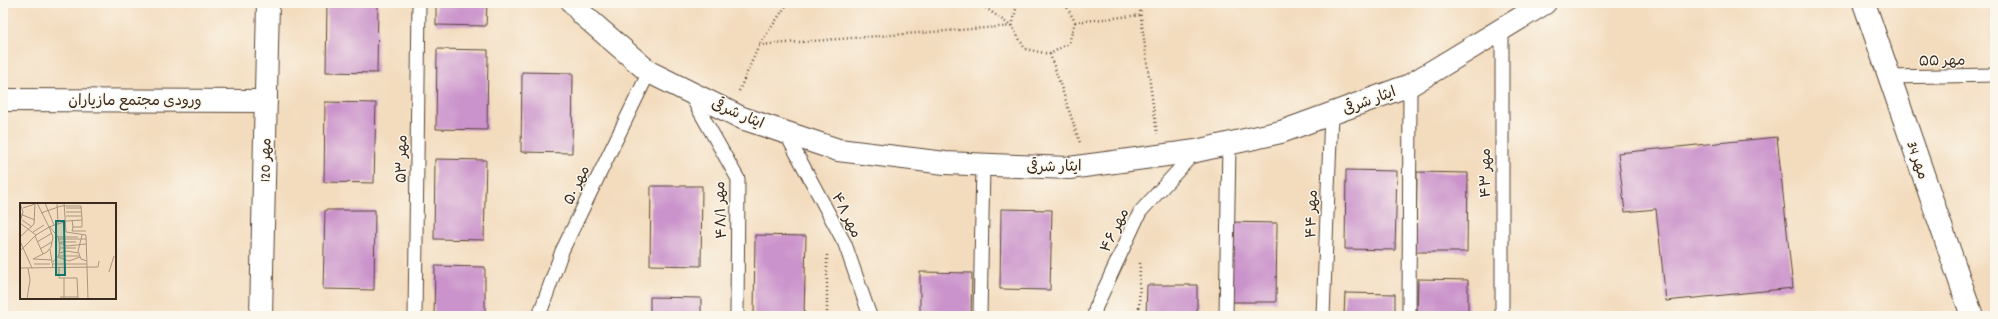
<svg xmlns="http://www.w3.org/2000/svg" width="1998" height="319" font-family="Dekko,'Playpen Sans Arabic',sans-serif">
<style>
.building{fill:#ca93cb}
.lines{fill:none;stroke-linecap:round;stroke-linejoin:round}
.service-casing{stroke:#574536;stroke-width:15}
.minor-casing{stroke:#574536;stroke-width:24}
.tertiary-casing{stroke:#574536;stroke-width:24}
.path{stroke:#574536;stroke-width:2.5;stroke-dasharray:1 3;stroke-linecap:butt}
.service{stroke:#fff;stroke-width:13}
.minor{stroke:#fff;stroke-width:22}
.tertiary{stroke:#fff;stroke-width:22}
.labels{text-anchor:middle;stroke-width:3;stroke-linejoin:round;paint-order:stroke}
.street-label{font-size:15px;fill:#3b2a1e;stroke:#fbf7ec}
.inset-road{fill:none;stroke:#a9957e;stroke-width:1}
.view{fill:#0f766e;fill-opacity:0.15;stroke:#0f766e;stroke-width:2}
.inset-edge{fill:none;stroke:#3b2a1e;stroke-width:2}
</style>
<rect width="100%" height="100%" fill="#fbf7ec"/>
<filter id="ink" filterUnits="userSpaceOnUse"><feTurbulence type="fractalNoise" baseFrequency=".025" numOctaves="2"/><feDisplacementMap in="SourceGraphic" scale="8" xChannelSelector="R" yChannelSelector="G"/><feConvolveMatrix kernelMatrix="1 2 1 2 8 2 1 2 1" color-interpolation-filters="sRGB"/></filter>
<filter id="wash" filterUnits="userSpaceOnUse"><feTurbulence type="fractalNoise" baseFrequency=".012" numOctaves="4" result="noise"/><feDisplacementMap in="SourceGraphic" scale="16" xChannelSelector="R" yChannelSelector="G"/><feGaussianBlur stdDeviation="0.9" result="paint"/><feColorMatrix in="noise" values="0 0 0 0 0 0 0 0 0 0 0 0 0 0 0 0 0 1.4 0 .05"/><feComposite in="paint" operator="in"/></filter>
<g filter="url(#wash)">
<rect width="100%" height="100%" fill="#f3dcbe"/>
<g id="blocks">
<g class="building">
<polygon points="327,3 378,3 377,73 326,72"/>
<polygon points="436,3 487,3 486,26 436,25"/>
<polygon points="437,49 488,50 487,130 436,129"/>
<polygon points="522,72 573,73 572,153 521,152"/>
<polygon points="325,102 376,103 374,183 324,182"/>
<polygon points="1777,137 1793,288 1666,301 1656,209 1625,212 1618,153"/>
<polygon points="435,159 486,160 484,240 434,239"/>
<polygon points="1346,170 1397,171 1395,250 1345,249"/>
<polygon points="1417,172 1468,173 1467,252 1416,252"/>
<polygon points="651,186 702,186 701,266 650,265"/>
<polygon points="1001,209 1052,210 1050,290 1000,289"/>
<polygon points="325,210 375,210 374,290 323,289"/>
<polygon points="1227,222 1277,223 1276,302 1225,302"/>
<polygon points="755,235 806,236 804,316 754,315"/>
<polygon points="435,266 485,267 485,316 434,316"/>
<polygon points="920,272 972,273 971,316 920,316"/>
<polygon points="1418,279 1468,280 1468,316 1417,316"/>
<polygon points="1147,285 1197,285 1197,316 1146,316"/>
<polygon points="1345,293 1395,294 1395,316 1344,316"/>
<polygon points="650,297 701,298 701,316 650,316"/>
</g>
</g>
</g>
<g filter="url(#ink)">
<use href="#blocks" fill-opacity="0" stroke="#574536" stroke-width="1"/>
<g class="lines">
<g class="service-casing">
<g id="service">
<polyline points="1889,77 1995,75"/>
<polyline points="690,94 738,179 737,316"/>
<polyline points="785,132 845,244 870,316"/>
<polyline points="415,316 419,3"/>
<polyline points="539,316 562,251 649,72"/>
<polyline points="980,316 983,165"/>
<polyline points="1094,316 1096,307 1140,212 1196,151"/>
<polyline points="1226,316 1229,144"/>
<polyline points="1323,316 1331,114"/>
<polyline points="1409,316 1410,85"/>
<polyline points="1502,316 1502,29"/>
</g>
</g>
<g class="minor-casing">
<g id="minor">
<polyline points="573,3 582,14 649,72 742,118 838,150 945,163 1069,168 1196,151 1281,132 1410,85 1545,3"/>
<polyline points="3,100 266,101"/>
</g>
</g>
<g class="tertiary-casing">
<g id="tertiary">
<polyline points="1864,3 1972,316"/>
<polyline points="261,316 268,3"/>
</g>
</g>
<g class="path">
<polyline points="979,3 1011,26"/>
<polyline points="1020,3 1017,5 1012,26 1025,49 1050,54 1069,43 1075,22 1065,3"/>
<polyline points="1139,3 1157,134"/>
<polyline points="1075,22 1141,15"/>
<polyline points="759,45 1012,26"/>
<polyline points="1050,54 1080,143"/>
<polyline points="739,91 759,45 788,3"/>
<polyline points="827,316 827,253"/>
<polyline points="1139,316 1140,261"/>
</g>
<use href="#service" class="service"/>
<use href="#minor" class="minor"/>
<use href="#tertiary" class="tertiary"/>
</g>
</g>
<g class="labels">
<g class="street-label">
<text transform="translate(1942 60) rotate(-1)" y="5">مهر ۵۵</text>
<text x="135" y="105">ورودی مجتمع مازیاران</text>
<text transform="translate(1369 100) rotate(-20)" y="5">ایثار شرقی</text>
<text transform="translate(738 113) rotate(23)" y="5">ایثار شرقی</text>
<text transform="translate(401 159) rotate(-89)" y="5">مهر ۵۳</text>
<text transform="translate(265 160) rotate(-89)" y="5">مهر 120</text>
<text transform="translate(1918 160) rotate(71)" y="5">مهر 34</text>
<text transform="translate(1054 166) rotate(-1)" y="5">ایثار شرقی</text>
<text transform="translate(1485 173) rotate(-90)" y="5">مهر ۴۳</text>
<text transform="translate(576 185) rotate(-64)" y="5">مهر ۵۰</text>
<text transform="translate(720 210) rotate(-92)" y="5">مهر ۴۸/۱</text>
<text transform="translate(1311 214) rotate(-88)" y="5">مهر ۴۴</text>
<text transform="translate(847 215) rotate(63)" y="5">مهر ۴۸</text>
<text transform="translate(1114 230) rotate(-64)" y="5">مهر ۴۶</text>
</g>
</g>
<g transform="translate(20 203)">
<rect width="96" height="96" fill="#f3dcbe"/>
<path class="inset-road" d="M17,0L29,24M25,0L34,22M37,0L38,21M44,0L46,29L66,32M3,5L15,1M46,5H61M46,9H62M21,10L41,3H61L62,16M0,11L15,17M46,13H62M2,17L12,24M52,17L53,24H62V16M0,19L3,9L0,0M0,20L16,32M30,24L38,34L40,43L39,52L33,59M53,24L52,28H66M13,29L24,22M62,32L58,48L61,56L67,58M66,32L68,96M15,33L23,51M0,34L14,21L15,0M38,34H58M39,36H66M0,38L12,65M17,39L32,30M40,39H56M40,40L47,43L66,41M40,45H56M20,46L32,39M30,46L33,65M0,48L16,32L29,24L47,18L62,17M40,50L47,48L58,50M39,53H59M38,54L49,58L60,54M13,56L27,49L31,44L33,34L29,24M13,56L32,57M14,61H30M33,61H67M0,65L78,64L79,58M39,65V75H57L58,96M89,69L94,53M44,75V96M40,94H58M7,96L10,77L8,65"/>
<path class="view" d="M36,18H44L45,72H36Z"/>
<rect width="96" height="96" class="inset-edge"/>
</g>
<rect width="1998" height="319" fill="none" stroke="#fbf7ec" stroke-width="16"/>
</svg>
